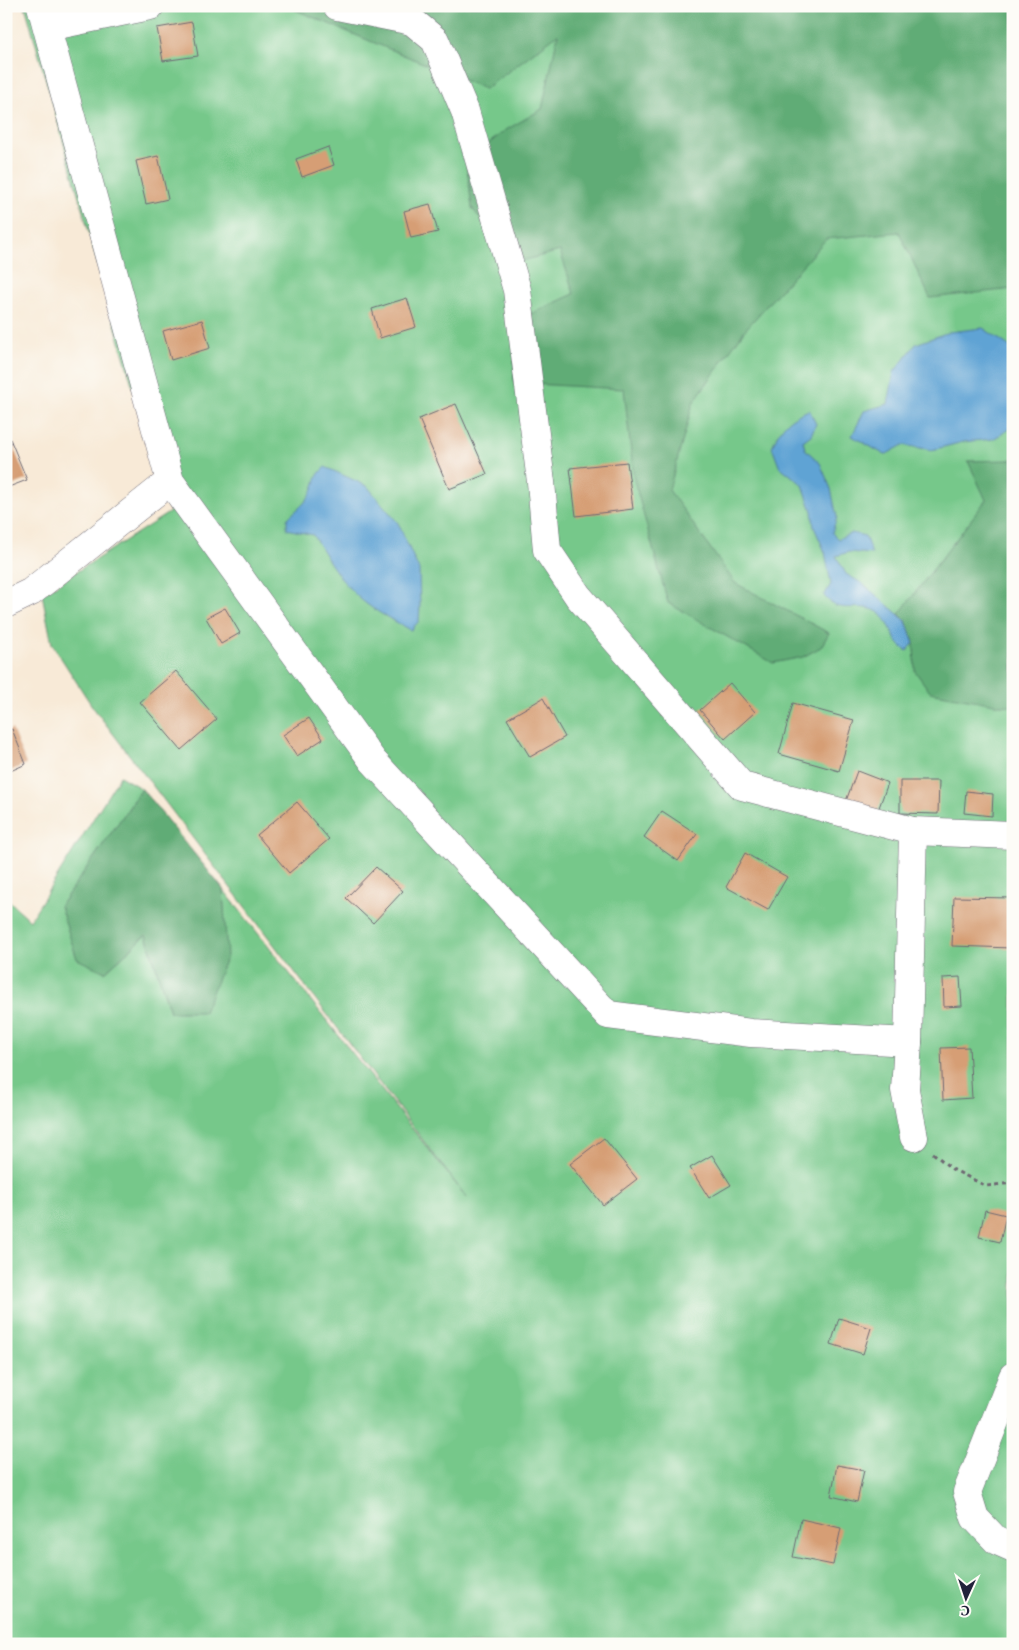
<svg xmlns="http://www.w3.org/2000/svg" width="1019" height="1650" font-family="Vollkorn,serif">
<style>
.green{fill:#76c88a;stroke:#4c7562}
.forest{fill:#60ac76;stroke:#416758}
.water{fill:#5fa3d4;stroke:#406288}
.building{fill:#d69e74}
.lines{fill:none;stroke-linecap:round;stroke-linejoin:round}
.minor-casing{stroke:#6d6872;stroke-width:29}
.path{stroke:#6d6872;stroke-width:3;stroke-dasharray:4 4;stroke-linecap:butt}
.minor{stroke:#fff;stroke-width:28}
</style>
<rect width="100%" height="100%" fill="#fdfcf7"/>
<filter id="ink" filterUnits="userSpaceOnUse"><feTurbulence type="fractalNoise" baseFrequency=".02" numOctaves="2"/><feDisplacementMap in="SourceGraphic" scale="10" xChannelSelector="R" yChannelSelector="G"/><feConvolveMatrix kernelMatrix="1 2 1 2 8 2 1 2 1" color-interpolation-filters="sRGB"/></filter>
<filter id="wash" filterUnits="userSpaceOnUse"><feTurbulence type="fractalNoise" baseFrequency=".0096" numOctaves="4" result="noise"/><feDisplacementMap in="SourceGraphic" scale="20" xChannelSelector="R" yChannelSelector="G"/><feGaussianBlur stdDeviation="1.12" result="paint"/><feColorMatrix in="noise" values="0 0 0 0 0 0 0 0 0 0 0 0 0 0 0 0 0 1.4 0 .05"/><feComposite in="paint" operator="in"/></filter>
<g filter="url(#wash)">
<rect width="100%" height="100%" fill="#f8ead7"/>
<polygon class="green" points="25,6 1013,6 1013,1644 6,1644 6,898 30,920 120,776 142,789 60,906 105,972 146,935 170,1012 224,917 223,889 467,1198 92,706 52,644 42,594 170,512 157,473"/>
<g class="forest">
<polygon points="286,6 1013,6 1013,289 930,298 899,232 826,239 744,331 693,403 669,490 735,583 829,633 821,647 803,657 773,663 668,603 634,480 624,389 514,383 515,321 574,294 560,251 514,263 472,208 466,161 506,130 542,109 558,34 485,89"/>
<polygon points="1013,459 1013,706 1000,705 930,692 915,671 914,643 906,621 899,614 986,500 968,461 1007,460"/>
<polygon points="142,789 223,889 227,956 204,1012 170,1012 146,935 105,972 77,959 60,906"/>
</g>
<g class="water">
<polygon points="983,328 1009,346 1013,350 1013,427 993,439 963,442 932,450 903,445 885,455 852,436 864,411 888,404 894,372 916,344 949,332"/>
<path d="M809,410L816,424L811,435L803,441L805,449L820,463L831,489L837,517L832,533L838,539L852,533L865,536L872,554L849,552L836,556L846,574L863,584L906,621L914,643L907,651C890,641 894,624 878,612C866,604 848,610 836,606C832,604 827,599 824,596L831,584L825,552L814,527L812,511L803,485L779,466L772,447C781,426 788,418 809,410Z"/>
<path d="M325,467L367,486L398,523L419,570L420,606L419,621L411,630C391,619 369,609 353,592C337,576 325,555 313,535L287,529V519C295,511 307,503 312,491C318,478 313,479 325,467Z"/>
</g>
<g id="blocks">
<g class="building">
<polygon points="192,22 198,56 163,61 157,28"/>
<polygon points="328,147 334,165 302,177 296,159"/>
<polygon points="158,156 168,199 146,204 136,161"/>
<polygon points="430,204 438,232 411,238 404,211"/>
<polygon points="407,298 416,327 380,338 372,309"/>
<polygon points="202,320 210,348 171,360 163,331"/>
<polygon points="456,404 487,474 449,489 419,419"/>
<polygon points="6,429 27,480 6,488"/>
<polygon points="627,462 633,509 576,516 570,468"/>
<polygon points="225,608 240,633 221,644 206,618"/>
<polygon points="176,671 217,719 181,750 140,702"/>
<polygon points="730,683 755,712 725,739 700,710"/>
<polygon points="543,698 565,737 530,757 507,719"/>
<polygon points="793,703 854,720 839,771 779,754"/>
<polygon points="309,718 323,739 297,756 283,735"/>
<polygon points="12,729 26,764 6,773 6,732"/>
<polygon points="857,771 888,783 877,813 846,801"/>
<polygon points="900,781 939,781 938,814 900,813"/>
<polygon points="966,791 993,794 992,816 964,813"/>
<polygon points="297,802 329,839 289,873 257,835"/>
<polygon points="662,811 697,834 678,861 644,837"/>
<polygon points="745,853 787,877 768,910 726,887"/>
<polygon points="376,867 403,891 373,923 346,898"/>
<polygon points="954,897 1013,898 1012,948 952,946"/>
<polygon points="960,977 962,1006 944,1007 943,978"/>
<polygon points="969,1047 972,1098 943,1100 941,1048"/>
<polygon points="604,1138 637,1179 603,1205 570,1164"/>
<polygon points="712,1155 731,1185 709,1198 690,1168"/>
<polygon points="985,1210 1006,1215 1000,1242 979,1237"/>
<polygon points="839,1318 871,1328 863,1354 831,1344"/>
<polygon points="837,1465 864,1470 857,1502 831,1496"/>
<polygon points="801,1519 841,1528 833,1565 793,1557"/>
</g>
</g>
</g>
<g filter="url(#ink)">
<use href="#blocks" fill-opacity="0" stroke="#6d6872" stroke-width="1"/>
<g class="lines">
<g class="minor-casing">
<g id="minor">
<polyline points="41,6 170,481 373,761 608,1015 751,1033 908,1042 913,831"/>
<polyline points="337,6 412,21 435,40 465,111 517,290 541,482 547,550 578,596 742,786 913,831 1013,835"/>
<polyline points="48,27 150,6"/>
<polyline points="6,604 31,592 170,481"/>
<polyline points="908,1042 905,1090 914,1137"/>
<polyline points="1013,1376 967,1492 975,1518 997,1541 1013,1548"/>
</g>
</g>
<polyline class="path" points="933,1153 952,1169 986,1186 1013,1183"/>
<use href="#minor" class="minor"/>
</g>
</g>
<rect width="1019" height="1650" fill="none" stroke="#fdfcf7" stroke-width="25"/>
<g transform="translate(966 1598) rotate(183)" stroke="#fdfcf7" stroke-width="4" paint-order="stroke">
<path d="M0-4L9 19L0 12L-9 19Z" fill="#22223b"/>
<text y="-8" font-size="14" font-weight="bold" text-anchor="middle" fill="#22223b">С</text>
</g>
</svg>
